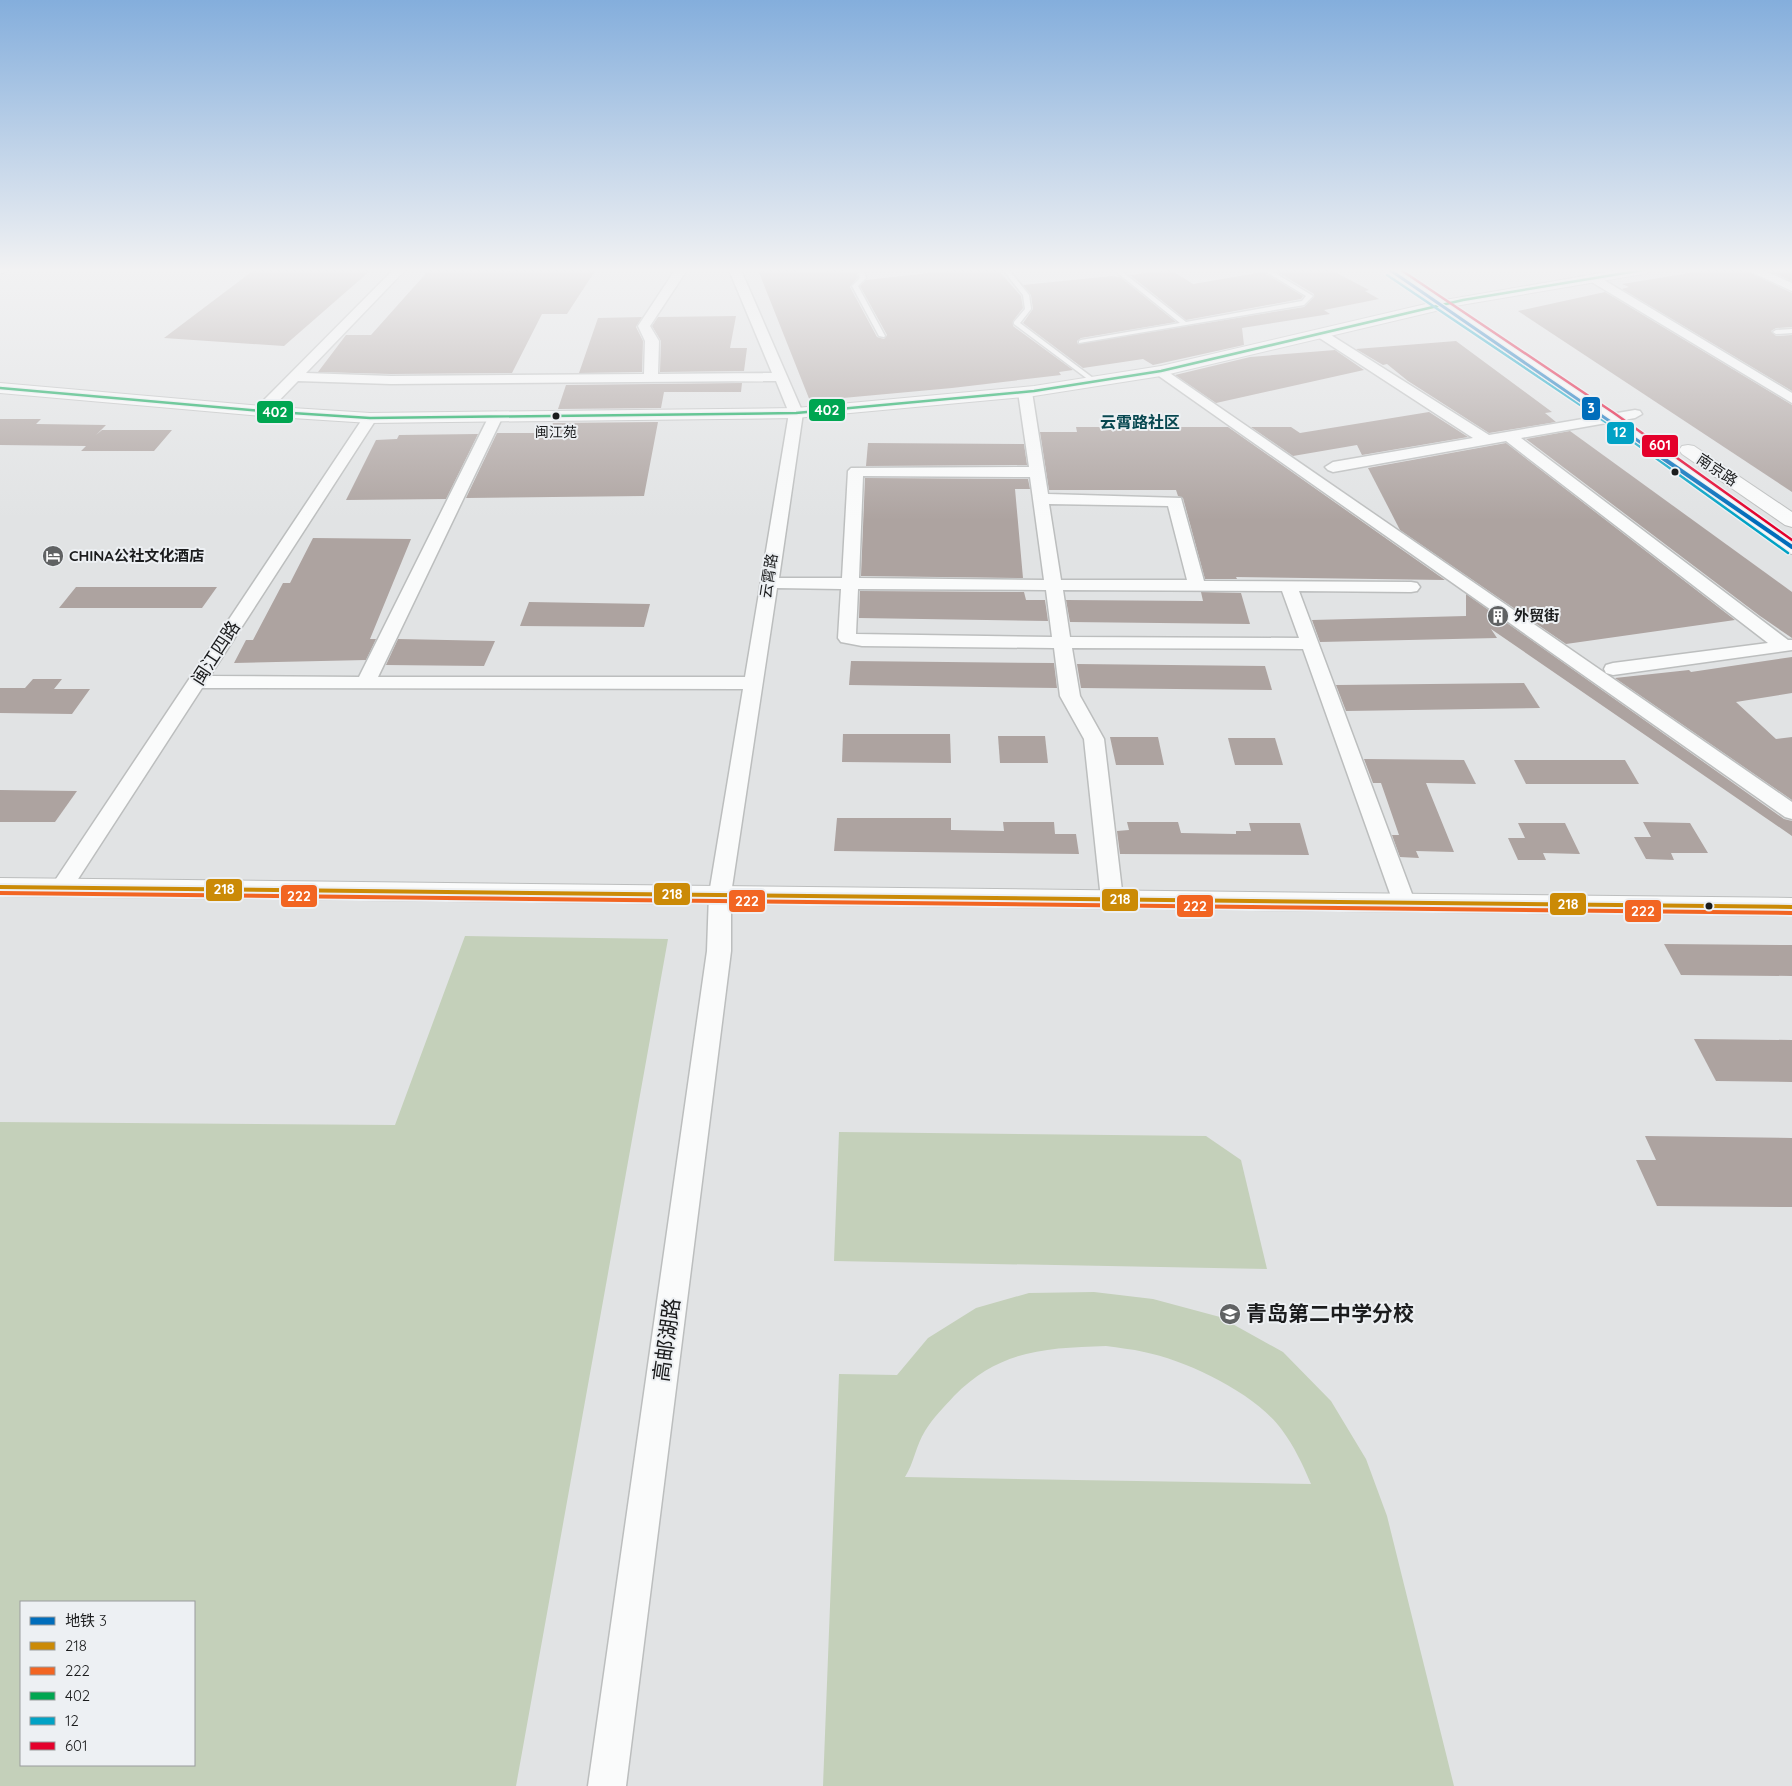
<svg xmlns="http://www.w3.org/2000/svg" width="1792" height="1786" font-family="Quicksand,'Noto Sans SC',sans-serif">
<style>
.green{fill:#c4d0ba;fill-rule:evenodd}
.building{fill:#ada3a0}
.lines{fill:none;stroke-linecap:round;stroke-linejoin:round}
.lane-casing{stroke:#bcbebe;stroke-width:3}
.street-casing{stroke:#bcbebe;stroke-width:3}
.secondary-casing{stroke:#bcbebe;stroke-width:2}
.primary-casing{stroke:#bcbebe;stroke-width:2}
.lane{fill:#fafbfb;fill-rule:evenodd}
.street{fill:#fafbfb;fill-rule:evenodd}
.secondary{fill:#fafbfb;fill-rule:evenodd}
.primary{fill:#fafbfb;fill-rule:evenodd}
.bus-1-casing{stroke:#edf0f3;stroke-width:8}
.bus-2-casing{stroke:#edf0f3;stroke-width:8}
.bus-3-casing{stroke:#edf0f3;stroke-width:5}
.bus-4-casing{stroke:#edf0f3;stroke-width:5}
.bus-5-casing{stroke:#edf0f3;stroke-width:5}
.bus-1{stroke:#cb8a06;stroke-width:4}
.bus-2{stroke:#f26522;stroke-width:4}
.bus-3{stroke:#00a651;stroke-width:2.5}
.bus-4{stroke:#01a2c5;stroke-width:2.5}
.bus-5{stroke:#e4002b;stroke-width:2.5}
.metro-1-far1-casing{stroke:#edf0f3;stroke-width:5.5}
.metro-1-casing{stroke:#edf0f3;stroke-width:6}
.metro-1-far1{stroke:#006dbb;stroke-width:3}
.metro-1{stroke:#006dbb;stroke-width:4}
.bus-dot{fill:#1b1c1d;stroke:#edf0f3;stroke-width:2}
.labels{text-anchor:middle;stroke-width:4;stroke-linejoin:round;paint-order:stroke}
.far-bus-label{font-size:14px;fill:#1b1c1d;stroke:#edf0f3}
.far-street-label{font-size:15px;fill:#1b1c1d;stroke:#edf0f3}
.far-poi-label{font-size:15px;font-weight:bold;fill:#1b1c1d;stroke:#edf0f3;text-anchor:start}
.far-quarter-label{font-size:16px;font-weight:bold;fill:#074750;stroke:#edf0f3}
.street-label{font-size:18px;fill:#1b1c1d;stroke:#edf0f3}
.near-poi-label{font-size:21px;font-weight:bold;fill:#1b1c1d;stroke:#edf0f3;text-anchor:start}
.near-street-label{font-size:21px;fill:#1b1c1d;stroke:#edf0f3}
.line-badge{stroke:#edf0f3;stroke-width:2}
.badge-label{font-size:14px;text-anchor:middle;font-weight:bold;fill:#fff}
</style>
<rect width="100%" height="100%" fill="#e1e3e4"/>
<g class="green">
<path d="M465,936L668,939L516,1786H0V1122L395,1125ZM21,1602H194V1765H21Z"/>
<polygon points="839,1132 1206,1136 1241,1160 1267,1269 834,1261"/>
<path d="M1094,1292L1153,1299L1220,1317L1283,1352L1331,1401L1366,1459L1387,1516L1454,1786H823L839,1374L897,1375L928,1338L976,1308L1029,1293ZM1106,1346C1119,1348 1132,1349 1144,1352C1188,1361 1255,1393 1282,1430C1294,1446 1303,1465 1311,1484L905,1477C914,1463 916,1445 925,1431C933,1418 944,1407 954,1396C999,1350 1045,1348 1106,1346Z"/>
</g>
<g class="building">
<polygon points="254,270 371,270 284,346 164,338"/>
<polygon points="429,270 551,270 595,271 567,314 542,314 512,373 391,374 318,372 346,335 371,335"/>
<polygon points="758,270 795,270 797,273 842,270 844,272 856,271 858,277 850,287 877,337 884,339 887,335 860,286 866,280 956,270 998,270 1021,296 1023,308 1013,321 1013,326 1073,370 1059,372 1061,375 952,388 810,401"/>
<polygon points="1171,270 1193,284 1263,272 1303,296 1301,299 1186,320 1130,275"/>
<polygon points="1274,270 1331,270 1369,290 1365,291 1379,299 1324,310 1330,314 1242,328 1244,345 1153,365 1143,359 1083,368 1023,323 1033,309 1031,295 1023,285 1112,276 1120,277 1176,322 1081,338 1077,341 1078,344 1304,307 1314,297 1314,294"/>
<polygon points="1708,270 1745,270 1792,293 1792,327 1776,328 1771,331 1776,336 1792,335 1792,391 1622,289 1629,287 1622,284"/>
<polygon points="1766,270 1792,270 1792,281"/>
<polygon points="1605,292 1792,405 1792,492 1518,311"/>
<polygon points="736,316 730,348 747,348 744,371 660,372 661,341 652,326 658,317"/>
<polygon points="642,317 636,327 643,341 642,372 579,373 598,318"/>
<polygon points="1456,341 1552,412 1545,413 1556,422 1489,433 1408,381 1387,364 1383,365 1356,349"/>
<polygon points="1335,350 1364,370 1216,403 1175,375 1250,357"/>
<polygon points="742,383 741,392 664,392 661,408 558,409 566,385"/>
<polygon points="1429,412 1468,437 1362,455 1357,445 1293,456 1251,427 1291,427 1300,433"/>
<polygon points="0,419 41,419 36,424 106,425 96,435 102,430 172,430 154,451 81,451 86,446 0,445"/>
<polygon points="658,422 644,496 466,498 497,433 549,433 553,423"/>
<polygon points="1076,427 1228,427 1445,580 1236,577 1237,579 1205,579 1183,498 1178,496 1176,490 1049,490 1040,432 1077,432"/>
<polygon points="1570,431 1792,592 1792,638 1760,616 1526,439"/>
<polygon points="478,434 446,499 346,500 376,440 397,439 399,435"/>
<polygon points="868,443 1024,444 1027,465 866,466"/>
<polygon points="1506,443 1735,620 1566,644 1400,530 1368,468"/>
<polygon points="865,478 1028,479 1030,489 1015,489 1023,578 861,576"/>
<polygon points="313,538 411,539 370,639 376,639 366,660 234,663 246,640 253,640 283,583 290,583"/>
<polygon points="76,587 217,587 202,608 59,608"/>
<polygon points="860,591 1024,592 1026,600 1045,600 1048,621 859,618"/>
<polygon points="1201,592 1241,593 1250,624 1070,622 1066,600 1203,601"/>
<polygon points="1466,594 1784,819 1792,821 1792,836 1491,629 1497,638 1320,642 1312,620 1466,616"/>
<polygon points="529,602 650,604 644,627 520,626"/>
<polygon points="398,639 495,641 484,666 386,665"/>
<polygon points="1792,657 1792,693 1736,702 1776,739 1792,737 1792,800 1615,678 1689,670 1691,672"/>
<polygon points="851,661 1054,663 1057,688 849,685"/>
<polygon points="1077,664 1265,666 1272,690 1081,688"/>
<polygon points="33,679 62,679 54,689 90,689 72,714 0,713 0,688 25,688"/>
<polygon points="1524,683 1540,708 1346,711 1336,685"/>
<polygon points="843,734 950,734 951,763 842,762"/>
<polygon points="998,736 1045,736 1048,763 1000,763"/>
<polygon points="1110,737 1158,737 1164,765 1116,765"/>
<polygon points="1228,738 1275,738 1283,765 1235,765"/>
<polygon points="1364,759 1464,760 1476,784 1426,783 1454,852 1416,851 1419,858 1400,857 1392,835 1399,835 1381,783 1373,783"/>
<polygon points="1514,760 1625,760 1639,784 1526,784"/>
<polygon points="0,790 77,791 55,822 0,822"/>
<polygon points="837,818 951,818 951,830 1004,831 1003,822 1054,822 1055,834 1076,834 1079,854 834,851"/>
<polygon points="1127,822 1178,822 1181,833 1236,834 1236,831 1251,831 1249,823 1300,823 1309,855 1120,854 1117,831 1129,830"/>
<polygon points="1643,822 1690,823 1708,853 1671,853 1674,860 1646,859 1634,837 1651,837"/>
<polygon points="1518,823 1565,823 1580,854 1543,853 1546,860 1518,860 1508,838 1525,838"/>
<polygon points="1664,944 1792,945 1792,976 1681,975"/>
<polygon points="1694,1039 1792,1040 1792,1082 1716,1081"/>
<polygon points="1645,1136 1792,1138 1792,1207 1657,1206 1636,1160 1656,1160"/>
</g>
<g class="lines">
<g class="lane-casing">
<g id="lane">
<polygon points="858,270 864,270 866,278 858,286 885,336 884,337 879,336 852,286 860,278"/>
<polygon points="1003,270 1009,270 1029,295 1031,309 1020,323 1097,381 1097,383 1093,383 1014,324 1014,322 1025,309 1023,295"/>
<polygon points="1114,270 1120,270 1186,322 1302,301 1306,296 1263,270 1270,270 1313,296 1304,305 1079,343 1079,341 1081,340 1180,323"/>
<polygon points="1792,329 1792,333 1776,334 1773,332 1776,330"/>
</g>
</g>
<g class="street-casing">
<g id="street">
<path d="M393,270H405L306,373L391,376L644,374L645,341L638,326L675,270H687L650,326L659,341L658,374L772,373L729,270H741L803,413L779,578H842L848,471L851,468L1029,467L1018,392L1025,388L1032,392L1048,494L1181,498L1204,581L1411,582L1417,583L1420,587L1417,591L1411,592L1299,591L1415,902L1412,907L1404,909L1396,907L1393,902L1303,649L1072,648L1080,696L1104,739L1123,899L1120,904L1112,906L1104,904L1101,899L1084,739L1060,696L1054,648L862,646L841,642L838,638L841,589L777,588L731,894V951L626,1786H588L707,951L709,894L743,689L202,688L69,893L61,895L53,893L50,888L365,415H375L377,418L210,676L359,677L489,416L496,412L503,416L378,677H745L789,413L776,381L391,384L298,381L266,414H256L254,411L256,408ZM863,476L1030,477L1044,580L859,578ZM1049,504L1168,506L1187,580H1061ZM858,589L1046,590L1052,637L856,634ZM1063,590L1282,591L1299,638L1070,637Z"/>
<polygon points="1747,270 1762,270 1792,283 1792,291"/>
<polygon points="1594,274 1792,393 1792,403 1590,281 1588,278"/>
<polygon points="1323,330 1489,435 1635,410 1640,411 1642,414 1635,418 1521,438 1788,640 1792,640 1792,650 1613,675 1606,673 1604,669 1606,665 1613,663 1768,643 1506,441 1333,472 1328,470 1325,467 1333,462 1473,438 1318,337 1317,334"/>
<polygon points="1161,367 1792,802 1792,819 1785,817 1156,374 1154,371 1156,368"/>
</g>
</g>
<g class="secondary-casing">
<g id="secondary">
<polygon points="1383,270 1399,270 1445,300 1619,270 1650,270 1648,273 1643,274 1455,306 1617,414 1792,539 1792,554 1785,552 1605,422 1440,310 1161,376 1034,396 796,418 370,423 261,416 0,393 0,383 261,406 370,413 796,408 1034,386 1161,366 1430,303"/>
<polygon points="1688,445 1694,446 1792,512 1792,527 1785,525 1682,454 1679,450 1682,446"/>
<polygon points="0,878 1792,898 1792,916 0,896"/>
</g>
</g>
<g class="primary-casing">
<polygon id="primary" points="0,270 8,270 0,274"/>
</g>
<use href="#lane" class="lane"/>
<use href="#street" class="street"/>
<use href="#secondary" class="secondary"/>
<use href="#primary" class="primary"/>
<g class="bus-1-casing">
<polyline id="bus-1" points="0,887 1792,907"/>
</g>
<g class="bus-2-casing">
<polyline id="bus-2" points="0,893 1792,913"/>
</g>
<g class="bus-3-casing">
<polyline id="bus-3" points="0,388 261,411 370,418 796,413 1034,391 1161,371 1463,300 1643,270"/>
</g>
<g class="bus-4-casing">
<polyline id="bus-4" points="1387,275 1607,423 1788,553"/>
</g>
<g class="bus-5-casing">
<polyline id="bus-5" points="1401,270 1614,413 1792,540"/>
</g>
<use href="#bus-1" class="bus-1"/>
<use href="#bus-2" class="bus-2"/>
<use href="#bus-3" class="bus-3"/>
<use href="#bus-4" class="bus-4"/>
<use href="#bus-5" class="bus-5"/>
<g class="metro-1-far1-casing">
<polyline id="metro-1-far1" points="1390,270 1653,451"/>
</g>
<g class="metro-1-casing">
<polyline id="metro-1" points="1651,450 1792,547"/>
</g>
<use href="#metro-1-far1" class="metro-1-far1"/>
<use href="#metro-1" class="metro-1"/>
</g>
<linearGradient id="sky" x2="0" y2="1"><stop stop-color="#84aedc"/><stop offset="0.52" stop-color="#f2f2f3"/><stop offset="1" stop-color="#f2f2f3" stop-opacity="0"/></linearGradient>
<rect width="1792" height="520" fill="url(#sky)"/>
<defs>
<g id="hotel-disc" transform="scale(1.125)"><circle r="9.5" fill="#606263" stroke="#edf0f3"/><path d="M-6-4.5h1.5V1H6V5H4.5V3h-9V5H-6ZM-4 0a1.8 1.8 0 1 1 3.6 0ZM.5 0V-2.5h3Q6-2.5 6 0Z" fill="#fff"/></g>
<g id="building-disc" transform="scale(1.125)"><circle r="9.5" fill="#606263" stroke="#edf0f3"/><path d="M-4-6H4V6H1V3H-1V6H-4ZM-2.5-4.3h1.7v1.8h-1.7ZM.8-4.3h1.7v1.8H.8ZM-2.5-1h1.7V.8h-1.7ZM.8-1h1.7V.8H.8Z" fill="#fff"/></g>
<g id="school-disc" transform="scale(1.125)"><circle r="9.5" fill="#606263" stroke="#edf0f3"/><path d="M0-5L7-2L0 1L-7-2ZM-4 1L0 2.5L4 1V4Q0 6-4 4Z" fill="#fff"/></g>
</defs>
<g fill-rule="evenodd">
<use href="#hotel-disc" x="53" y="556"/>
<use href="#building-disc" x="1498" y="616"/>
<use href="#school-disc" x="1230" y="1314"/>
</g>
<g class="bus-dot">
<circle cx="556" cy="416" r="4.5"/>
<circle cx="1675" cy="472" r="4.5"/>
<circle cx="1709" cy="906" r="4.5"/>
</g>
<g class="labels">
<g class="far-bus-label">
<text x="556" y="437">闽江苑</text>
</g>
<g class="far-street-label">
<text transform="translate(1717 470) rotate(34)" y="5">南京路</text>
<text transform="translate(769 576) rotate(-81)" y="5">云霄路</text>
</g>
<g class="far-poi-label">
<text x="69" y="561">CHINA公社文化酒店</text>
<text x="1514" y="621">外贸街</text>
</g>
<g class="far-quarter-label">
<text x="1140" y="428">云霄路社区</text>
</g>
<g class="street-label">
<text transform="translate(216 653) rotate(-57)" y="6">闽江四路</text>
</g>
<g class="near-poi-label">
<text x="1246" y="1321">青岛第二中学分校</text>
</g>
<g class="near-street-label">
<text transform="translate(667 1340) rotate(-82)" y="7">高邮湖路</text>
</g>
</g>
<g class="line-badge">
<rect x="1581" y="396" width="20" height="25" rx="5" fill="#006dbb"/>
<rect x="808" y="398" width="38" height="24" rx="5" fill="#00a651"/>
<rect x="256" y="400" width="38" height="24" rx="5" fill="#00a651"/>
<rect x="1606" y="421" width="29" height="24" rx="5" fill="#01a2c5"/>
<rect x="1641" y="434" width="38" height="24" rx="5" fill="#e4002b"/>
<rect x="205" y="878" width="38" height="24" rx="5" fill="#cb8a06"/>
<rect x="653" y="882" width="38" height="24" rx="5" fill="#cb8a06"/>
<rect x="280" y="884" width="38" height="24" rx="5" fill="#f26522"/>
<rect x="1101" y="888" width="38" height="24" rx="5" fill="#cb8a06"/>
<rect x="728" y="889" width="38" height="24" rx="5" fill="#f26522"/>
<rect x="1549" y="892" width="38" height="24" rx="5" fill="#cb8a06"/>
<rect x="1176" y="894" width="38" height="24" rx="5" fill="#f26522"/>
<rect x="1624" y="899" width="38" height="24" rx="5" fill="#f26522"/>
</g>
<g class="badge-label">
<text x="1591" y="413">3</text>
<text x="827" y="415">402</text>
<text x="275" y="417">402</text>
<text x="1620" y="437">12</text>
<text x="1660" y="450">601</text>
<text x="224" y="894">218</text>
<text x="672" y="899">218</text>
<text x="299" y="901">222</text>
<text x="1120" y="904">218</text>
<text x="747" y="906">222</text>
<text x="1568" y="909">218</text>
<text x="1195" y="911">222</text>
<text x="1643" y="916">222</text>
</g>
<rect x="20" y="1601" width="175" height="165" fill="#edf0f3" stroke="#999b9d"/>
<rect x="30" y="1617" width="25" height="8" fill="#006dbb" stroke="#999b9d"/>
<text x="65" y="1626" font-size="15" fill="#1b1c1d">地铁 3</text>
<rect x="30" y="1642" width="25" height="8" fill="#cb8a06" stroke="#999b9d"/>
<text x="65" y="1651" font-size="15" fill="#1b1c1d">218</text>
<rect x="30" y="1667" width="25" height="8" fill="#f26522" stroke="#999b9d"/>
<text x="65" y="1676" font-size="15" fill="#1b1c1d">222</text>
<rect x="30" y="1692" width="25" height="8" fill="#00a651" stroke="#999b9d"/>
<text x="65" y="1701" font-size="15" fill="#1b1c1d">402</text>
<rect x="30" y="1717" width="25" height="8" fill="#01a2c5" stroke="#999b9d"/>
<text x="65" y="1726" font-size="15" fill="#1b1c1d">12</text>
<rect x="30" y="1742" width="25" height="8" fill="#e4002b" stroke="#999b9d"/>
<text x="65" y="1751" font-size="15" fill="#1b1c1d">601</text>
</svg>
